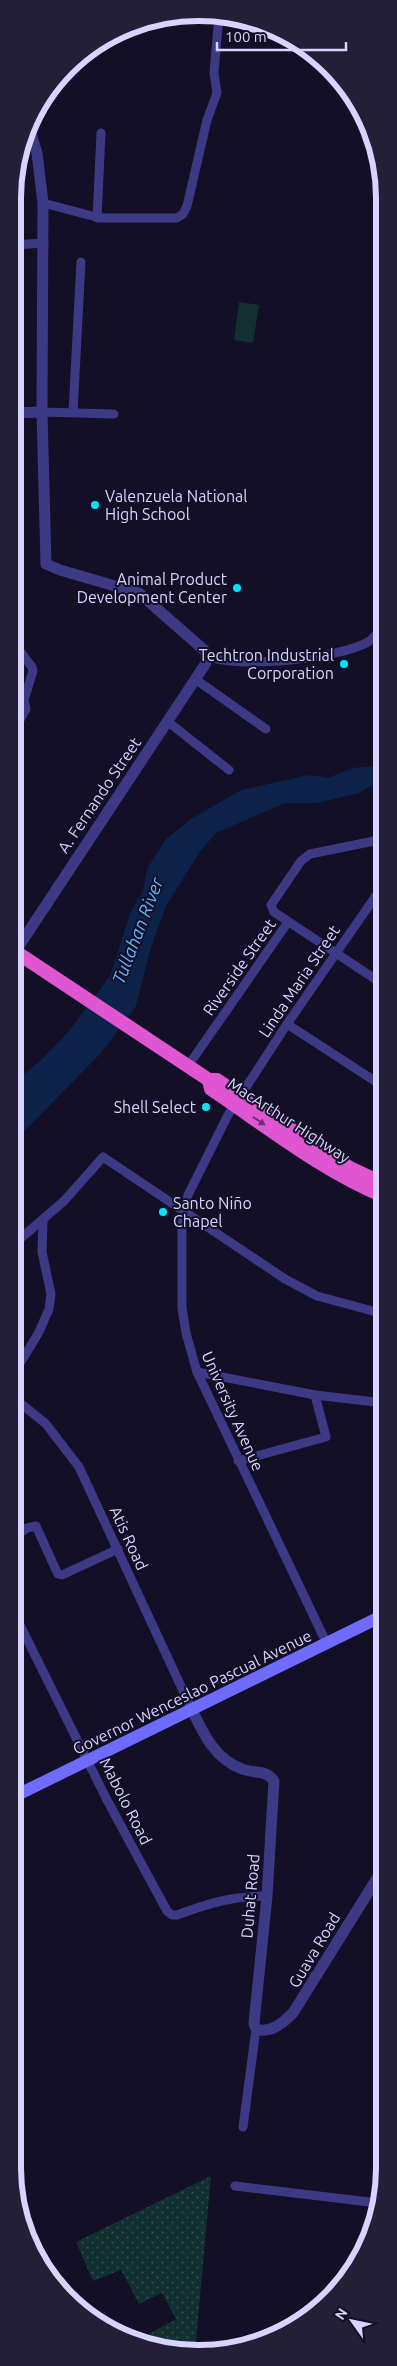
<svg xmlns="http://www.w3.org/2000/svg" width="397" height="2366" font-family="Ubuntu,sans-serif">
<style>
.grass{fill:url(#grass-dots)}
.garden{fill:#12302f}
.water{fill:#0c2248}
.lines{fill:none;stroke-linecap:round;stroke-linejoin:round}
.minor{stroke:#3d3a85;stroke-width:9}
.tertiary{stroke:#3d3a85;stroke-width:11}
.secondary{stroke:#6f6bff;stroke-width:12}
.trunk{stroke:#e055d1;stroke-width:14}
.oneway{fill:#6f2e73}
.poi-dot{fill:#00e5ff;stroke:#130f26;stroke-width:2}
.labels{text-anchor:middle;stroke-width:4;stroke-linejoin:round;paint-order:stroke}
.poi-label{font-size:16px;fill:#d9d4ff;stroke:#130f26;text-anchor:end}
.street-label{font-size:16px;fill:#d9d4ff;stroke:#130f26}
.water-label{font-size:18px;font-style:italic;fill:#62b6ff;stroke:#130f26}
.rim{fill:none;stroke:#d9d4ff;stroke-width:6}
</style>
<defs>
<pattern id="grass-dots" width="8" height="8" patternUnits="userSpaceOnUse" patternTransform="scale(1.25)"><rect width="8" height="8" fill="#12302f"/><path d="M2 2h.1M6 6h.1" fill="none" stroke="#344d4e" stroke-width="1.8" stroke-linecap="round"/></pattern>
</defs>
<rect width="100%" height="100%" fill="#130f26"/>
<polygon class="grass" points="211,2176 195,2352 187,2353 138,2340 176,2319 162,2293 139,2304 121,2270 93,2281 76,2242"/>
<polygon class="garden" points="239,302 259,305 253,343 234,340"/>
<polygon class="water" points="384,765 384,783 376,783 359,793 317,803 285,803 216,833 199,853 166,906 151,947 136,1006 101,1053 13,1143 13,1083 41,1060 68,1032 110,976 131,911 143,891 147,869 166,839 191,819 241,790 309,775 328,778 352,768"/>
<g class="lines">
<g class="minor">
<polyline points="43,203 100,218 177,218 183,214 187,206 207,120 217,93 214,73 219,15"/>
<polyline points="97,218 101,133"/>
<polyline points="13,245 44,243"/>
<polyline points="42,412 114,414"/>
<polyline points="73,412 81,262"/>
<path d="M207,656C238,669 338,659 368,642C374,638 379,631 384,625"/>
<polyline points="13,671 14,669"/>
<polyline points="195,679 266,729"/>
<polyline points="167,721 229,770"/>
<polyline points="13,732 26,709 24,700 33,671 32,667 13,642"/>
<polyline points="384,839 310,854 301,861 271,905 274,912 384,985"/>
<polyline points="287,1024 384,1087"/>
<polyline points="188,1066 288,922"/>
<polyline points="13,1245 64,1201 103,1157 285,1279 317,1296 384,1314"/>
<polyline points="197,1372 315,1395 384,1403"/>
<polyline points="13,1375 39,1332 49,1309 51,1294 42,1252 43,1221"/>
<polyline points="13,1397 46,1424 79,1467 192,1710"/>
<polyline points="238,1461 326,1437 315,1395"/>
<polyline points="13,1538 27,1528 36,1526 55,1568 58,1574 62,1575 118,1549"/>
<path d="M13,1611L107,1800L167,1911L172,1915H177C210,1903 232,1896 267,1896"/>
<polyline points="327,1644 197,1372 186,1333 182,1308 182,1224 188,1195 228,1115 287,1024 384,884"/>
<polyline points="243,2127 256,2029"/>
<polyline points="235,2186 378,2203"/>
</g>
<g class="tertiary">
<polyline points="13,413 42,412"/>
<polyline points="15,952 206,663 207,656 204,650 139,593 60,570 46,564 42,412 43,203 37,153 29,127"/>
<path d="M192,1710C204,1735 215,1759 242,1769C254,1774 266,1769 274,1781L267,1896L254,2023L256,2029C270,2034 283,2023 293,2013L384,1867"/>
</g>
<polyline class="secondary" points="13,1797 384,1615"/>
<g class="trunk">
<polyline points="13,950 209,1080 217,1080 350,1168 384,1184"/>
<path d="M209,1080L211,1089C265,1125 324,1172 384,1196"/>
</g>
</g>
<defs><path id="oneway-solid" d="M-6-.8H1V-3.2L6.5 0L1 3.2V.8H-6Z" transform="scale(1.25)"/></defs>
<use class="oneway" href="#oneway-solid" transform="translate(259 1121) rotate(34)"/>
<g class="poi-dot">
<circle cx="95" cy="505" r="5"/>
<circle cx="237" cy="588" r="5"/>
<circle cx="344" cy="664" r="5"/>
<circle cx="206" cy="1107" r="5"/>
<circle cx="163" cy="1212" r="5"/>
</g>
<g class="labels">
<g class="poi-label">
<text x="105" y="502" text-anchor="start">Valenzuela National<tspan x="105" dy="18">High School</tspan></text>
<text x="227" y="585">Animal Product<tspan x="227" dy="18">Development Center</tspan></text>
<text x="334" y="661">Techtron Industrial<tspan x="334" dy="18">Corporation</tspan></text>
<text x="196" y="1113">Shell Select</text>
<text x="173" y="1209" text-anchor="start">Santo Niño<tspan x="173" dy="18">Chapel</tspan></text>
</g>
<g class="street-label">
<text transform="translate(99 795) rotate(-56)" y="6">A. Fernando Street</text>
<text transform="translate(239 967) rotate(-55)" y="6">Riverside Street</text>
<text transform="translate(299 981) rotate(-56)" y="6">Linda Maria Street</text>
<text transform="translate(289 1120) rotate(33)" y="6">MacArthur Highway</text>
<text transform="translate(233 1411) rotate(66)" y="6">University Avenue</text>
<text transform="translate(129 1538) rotate(65)" y="6">Atis Road</text>
<text transform="translate(192 1692) rotate(-26)" y="6">Governor Wenceslao Pascual Avenue</text>
<text transform="translate(126 1801) rotate(63)" y="6">Mabolo Road</text>
<text transform="translate(250 1896) rotate(-85)" y="6">Duhat Road</text>
<text transform="translate(314 1950) rotate(-59)" y="6">Guava Road</text>
</g>
<g class="water-label">
<text transform="translate(138 931) rotate(-69)" y="6">Tullahan River</text>
</g>
</g>
<path d="M0 0H397V2366H0ZM198 21H199A177 177 0 0 1 376 198V2168A177 177 0 0 1 199 2345H198A177 177 0 0 1 21 2168V198A177 177 0 0 1 198 21Z" fill="#231f37" fill-rule="evenodd"/>
<path class="rim" d="M198 21H199A177 177 0 0 1 376 198V2168A177 177 0 0 1 199 2345H198A177 177 0 0 1 21 2168V198A177 177 0 0 1 198 21Z"/>
<g transform="translate(352 2321) rotate(303)" stroke="#130f26" stroke-width="4" paint-order="stroke">
<path d="M0-4L9 19L0 12L-9 19Z" fill="#d9d4ff"/>
<text y="-8" font-size="14" font-weight="bold" text-anchor="middle" fill="#d9d4ff">N</text>
</g>
<path d="M217 42v8h129v-8" fill="none" stroke="#d9d4ff" stroke-width="2.5"/>
<text x="225" y="42" font-size="15" fill="#d9d4ff" stroke="#130f26" stroke-width="4" paint-order="stroke">100 m</text>
</svg>
